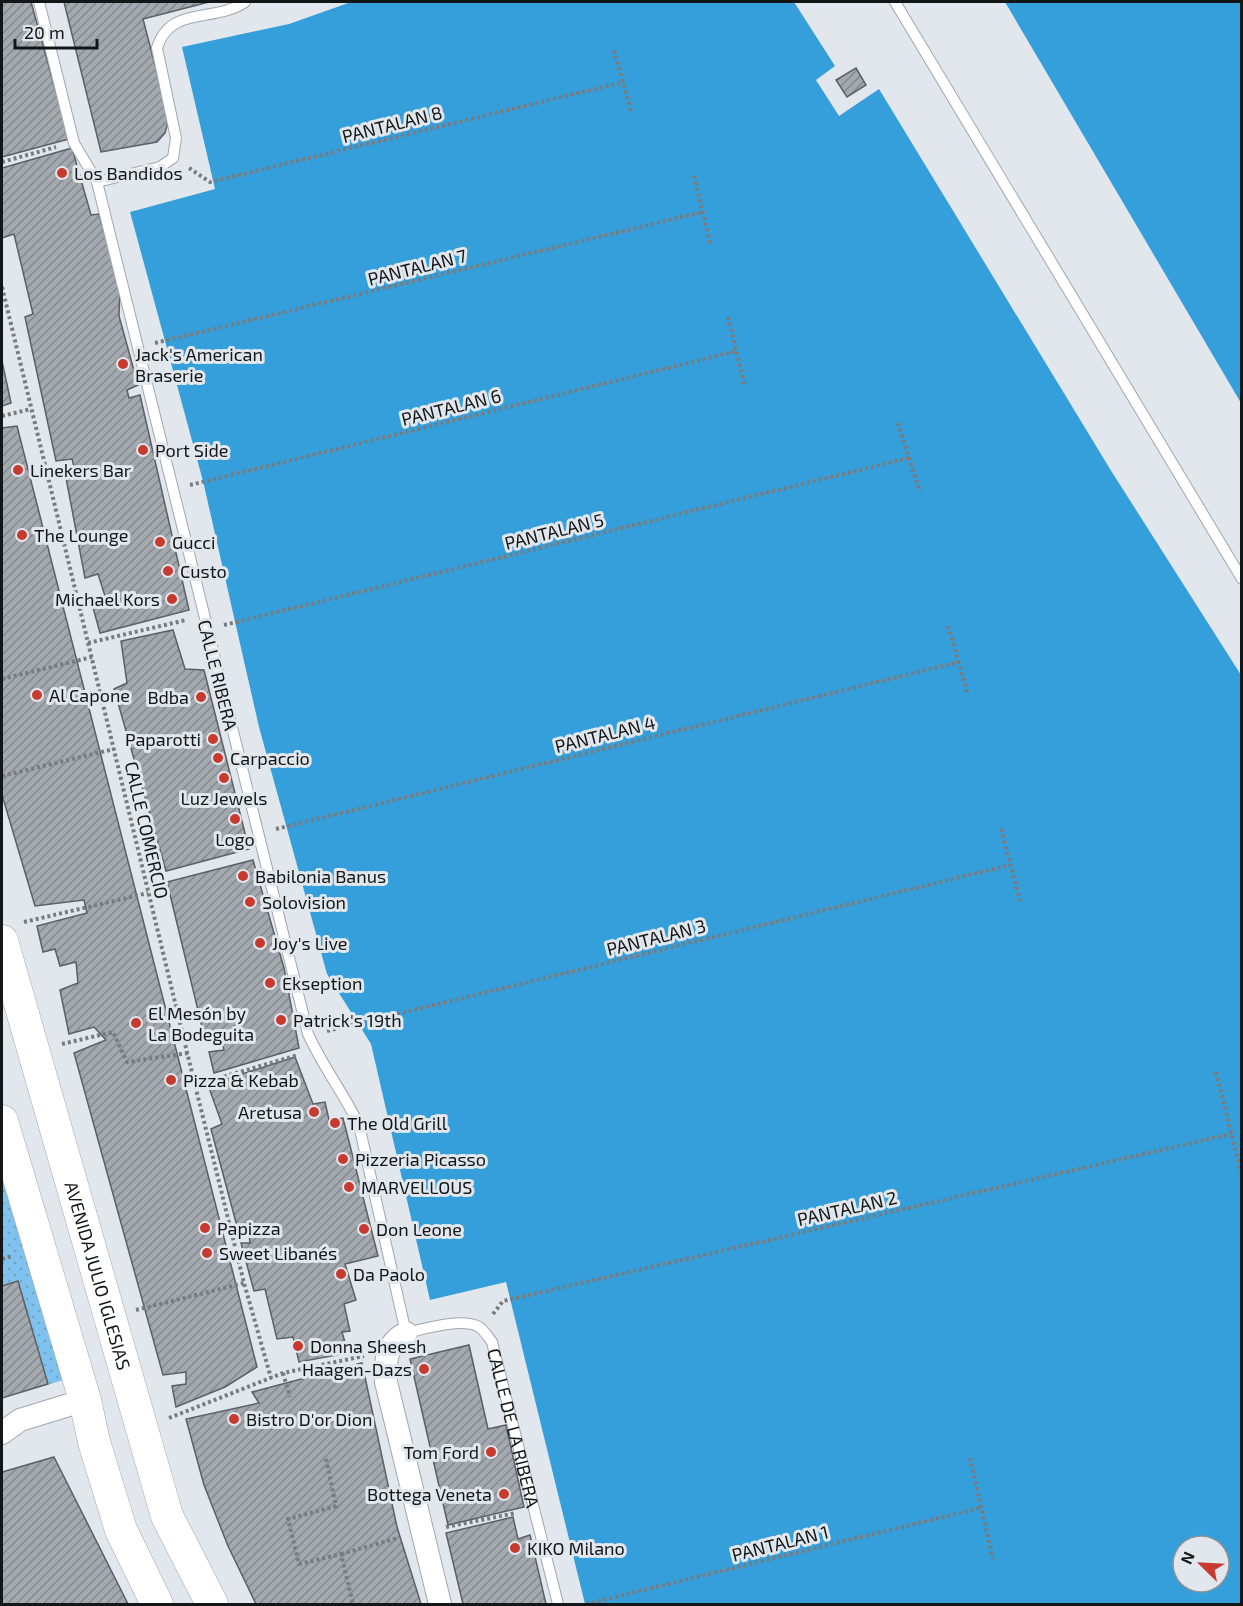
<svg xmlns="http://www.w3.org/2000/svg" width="1243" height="1606" font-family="'Exo 2',sans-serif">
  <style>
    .park { fill: url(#park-dots) }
    .water { fill: #359fdb; fill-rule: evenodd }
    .building { fill: url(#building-hatch); stroke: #5b6064; stroke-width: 1.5 }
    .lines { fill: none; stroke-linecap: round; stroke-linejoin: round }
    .lane-casing { stroke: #a1a7ab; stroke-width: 12 }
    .street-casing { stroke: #a1a7ab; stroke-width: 24 }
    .secondary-casing { stroke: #a1a7ab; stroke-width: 33 }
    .path { stroke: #787c7f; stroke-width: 4; stroke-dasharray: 3 3; stroke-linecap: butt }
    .lane { stroke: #fff; stroke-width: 10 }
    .street { stroke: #fff; stroke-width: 22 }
    .secondary { stroke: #fff; stroke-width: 32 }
    .poi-dot { fill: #c73a2f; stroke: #e1e7ec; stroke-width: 2 }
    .labels { text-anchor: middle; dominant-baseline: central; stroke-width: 6; stroke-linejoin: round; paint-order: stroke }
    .street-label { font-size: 18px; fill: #131617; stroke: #e1e7ec }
    .poi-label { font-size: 18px; fill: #131617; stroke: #e1e7ec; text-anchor: start }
  </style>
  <defs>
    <pattern id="park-dots" width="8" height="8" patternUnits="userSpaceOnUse" patternTransform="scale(1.5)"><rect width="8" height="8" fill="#80c2ee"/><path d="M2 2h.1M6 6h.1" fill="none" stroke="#6ea6cb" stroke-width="1.8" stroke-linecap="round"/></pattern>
    <pattern id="building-hatch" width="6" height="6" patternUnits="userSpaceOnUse" patternTransform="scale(1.5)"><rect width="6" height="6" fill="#a3a9ae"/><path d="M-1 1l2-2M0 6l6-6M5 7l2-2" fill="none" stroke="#84898d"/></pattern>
  </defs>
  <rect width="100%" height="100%" fill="#e1e7ec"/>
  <polygon class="park" points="2,1159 67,1379 2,1398"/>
  <g class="water">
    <path d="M351 2H794L835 66 816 80 839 116 879 89 1110 469 1241 675V1604H585L506 1282 430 1300 371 1044 327 974 259 727 203 481 130 212 215 189 182 47 289 24ZM1183 1546H1219V1582H1183Z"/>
    <polygon points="1005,2 1241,2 1241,403"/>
  </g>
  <g class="building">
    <polygon points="2,2 31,2 69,139 2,157"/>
    <polygon points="64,2 209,2 143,19 169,119 165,133 157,142 101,152"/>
    <polygon points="856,68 866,85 847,97 836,80"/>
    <polygon points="72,148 91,215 99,214 120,288 119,316 138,385 127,390 129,398 140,395 189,610 100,633 91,600 105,596 98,574 85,578 66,478 76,475 72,459 56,461 25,317 33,314 14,234 2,238 2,168"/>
    <polygon points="2,361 11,403 2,406"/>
    <polygon points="17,426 257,1367 225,1387 176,1407 172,1386 186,1384 186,1372 163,1375 74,1053 106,1040 94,1027 69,1034 60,990 78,983 76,962 60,966 55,949 43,952 37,926 87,913 84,900 35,906 2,795 2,428"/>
    <polygon points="173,630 185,669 204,670 249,849 166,871 114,689 127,683 121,641"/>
    <polygon points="253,860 284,968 299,1048 214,1073 209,1052 224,1050 219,1030 203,1031 167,882"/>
    <polygon points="295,1057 313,1104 325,1102 329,1120 343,1118 378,1256 345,1264 356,1300 344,1304 350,1331 342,1332 348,1353 299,1362 293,1337 277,1339 265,1289 254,1291 241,1243 250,1243 248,1224 238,1230 211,1129 222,1124 208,1085"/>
    <polygon points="18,1281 48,1384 2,1398 2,1286"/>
    <polygon points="469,1345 488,1429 506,1425 524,1507 448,1525 410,1359"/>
    <polygon points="362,1363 397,1527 421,1604 256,1604 228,1546 204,1485 186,1419 259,1403 252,1392"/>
    <polygon points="54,1457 128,1604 2,1604 2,1472"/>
    <polygon points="513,1517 518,1539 530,1535 546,1604 463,1604 446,1533"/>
  </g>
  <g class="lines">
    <g class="lane-casing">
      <g id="lane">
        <path id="s1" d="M39 2 74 143 97 182 308 1034C323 1067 344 1094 359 1125L406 1333C424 1329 463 1317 479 1327 484 1330 488 1337 492 1342L558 1604"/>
        <polyline points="895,2 1242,579"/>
        <path d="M97 182 160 167 173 158 176 138 157 48C170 5 215 23 245 2"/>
      </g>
    </g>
    <g class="street-casing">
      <g id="street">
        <path d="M406 1333C386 1343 385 1361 386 1382L440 1604"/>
        <polyline points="2,1433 20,1420 85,1400"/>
      </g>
    </g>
    <g class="secondary-casing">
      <g id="secondary">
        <path id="s2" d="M2 941 167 1516 212 1604"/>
        <polyline points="2,1121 85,1400 94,1442 121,1530 157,1604"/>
      </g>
    </g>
    <g class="path">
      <polyline points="614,50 631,111"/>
      <polyline points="2,162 56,147"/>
      <polyline points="189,168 210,182 624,82"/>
      <polyline points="694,176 711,246"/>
      <polyline points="2,287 195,1085 244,1283 271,1378"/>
      <polyline points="728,317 745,387"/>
      <polyline points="155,343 703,212"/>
      <polyline points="2,416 31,409"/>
      <polyline points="898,423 920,492"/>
      <polyline points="190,485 737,351"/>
      <polyline points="224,625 909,458"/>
      <polyline points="948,626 968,695"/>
      <polyline points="88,643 186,620"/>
      <polyline points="2,679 92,657"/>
      <polyline points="2,776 114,749"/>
      <polyline points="276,829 959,662"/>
      <polyline points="1001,829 1020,901"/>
      <polyline points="24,922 148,893"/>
      <polyline points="327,1031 1010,865"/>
      <polyline points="62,1044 113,1032 127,1062 188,1053"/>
      <polyline points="1216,1072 1242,1176"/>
      <polyline points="195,1085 298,1055"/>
      <polyline points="2,1259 12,1256"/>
      <polyline points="136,1310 244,1283"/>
      <polyline points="493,1314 503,1301 1231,1134"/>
      <polyline points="283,1373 290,1397"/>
      <polyline points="169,1418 283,1373 364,1356"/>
      <polyline points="970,1458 993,1559"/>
      <polyline points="326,1459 336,1506 288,1519 299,1564 341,1554 353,1604"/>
      <polyline points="446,1527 516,1513"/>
      <polyline points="341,1554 398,1538"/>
      <polyline points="586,1604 980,1508"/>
    </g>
    <use href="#lane" class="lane"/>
    <use href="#street" class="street"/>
    <use href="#secondary" class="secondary"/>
  </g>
  <g class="poi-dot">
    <circle cx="62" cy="173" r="6"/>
    <circle cx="123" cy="364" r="6"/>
    <circle cx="143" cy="450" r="6"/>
    <circle cx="18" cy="470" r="6"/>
    <circle cx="22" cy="535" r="6"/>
    <circle cx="160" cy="542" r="6"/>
    <circle cx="168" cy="571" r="6"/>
    <circle cx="172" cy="599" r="6"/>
    <circle cx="37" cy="695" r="6"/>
    <circle cx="201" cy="697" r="6"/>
    <circle cx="213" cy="739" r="6"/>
    <circle cx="218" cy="758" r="6"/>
    <circle cx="224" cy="778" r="6"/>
    <circle cx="235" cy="819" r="6"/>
    <circle cx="243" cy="876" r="6"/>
    <circle cx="250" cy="902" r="6"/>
    <circle cx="260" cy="943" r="6"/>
    <circle cx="270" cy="983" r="6"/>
    <circle cx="281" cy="1020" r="6"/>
    <circle cx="136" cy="1023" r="6"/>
    <circle cx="171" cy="1080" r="6"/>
    <circle cx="314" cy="1112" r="6"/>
    <circle cx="335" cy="1123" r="6"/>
    <circle cx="343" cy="1159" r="6"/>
    <circle cx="349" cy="1187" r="6"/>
    <circle cx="205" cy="1228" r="6"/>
    <circle cx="364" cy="1229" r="6"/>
    <circle cx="207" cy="1253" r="6"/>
    <circle cx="341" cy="1274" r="6"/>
    <circle cx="298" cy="1346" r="6"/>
    <circle cx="424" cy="1369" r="6"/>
    <circle cx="234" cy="1419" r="6"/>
    <circle cx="491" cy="1452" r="6"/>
    <circle cx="504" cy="1494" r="6"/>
    <circle cx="515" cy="1548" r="6"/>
  </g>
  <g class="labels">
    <g class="street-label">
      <text transform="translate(392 124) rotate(-14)">PANTALAN 8</text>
      <text transform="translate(417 267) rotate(-14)">PANTALAN 7</text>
      <text transform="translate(451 407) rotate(-14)">PANTALAN 6</text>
      <text transform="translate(554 531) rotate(-14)">PANTALAN 5</text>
      <text transform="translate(218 675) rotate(76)">CALLE RIBERA</text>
      <text transform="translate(605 734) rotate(-14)">PANTALAN 4</text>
      <text transform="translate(147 830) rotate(77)">CALLE COMERCIO</text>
      <text transform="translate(656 937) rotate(-14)">PANTALAN 3</text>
      <text transform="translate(847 1208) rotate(-13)">PANTALAN 2</text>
      <text stroke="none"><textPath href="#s2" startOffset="348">AVENIDA JULIO IGLESIAS</textPath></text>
      <text stroke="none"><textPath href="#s1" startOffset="1569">CALLE DE LA RIBERA</textPath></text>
      <text transform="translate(780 1543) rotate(-14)">PANTALAN 1</text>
    </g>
    <g class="poi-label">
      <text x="74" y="173">Los Bandidos</text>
      <text x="135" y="354">Jack's American<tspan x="135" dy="21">Braserie</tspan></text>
      <text x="155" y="450">Port Side</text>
      <text x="30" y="470">Linekers Bar</text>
      <text x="34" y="535">The Lounge</text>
      <text x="172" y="542">Gucci</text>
      <text x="180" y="571">Custo</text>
      <text x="160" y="599" text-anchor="end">Michael Kors</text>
      <text x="49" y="695">Al Capone</text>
      <text x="189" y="697" text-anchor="end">Bdba</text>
      <text x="201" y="739" text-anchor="end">Paparotti</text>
      <text x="230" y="758">Carpaccio</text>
      <text x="224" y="798" text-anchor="middle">Luz Jewels</text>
      <text x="235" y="839" text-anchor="middle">Logo</text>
      <text x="255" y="876">Babilonia Banus</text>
      <text x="262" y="902">Solovision</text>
      <text x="272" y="943">Joy's Live</text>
      <text x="282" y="983">Ekseption</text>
      <text x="148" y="1013">El Mesón by<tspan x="148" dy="21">La Bodeguita</tspan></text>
      <text x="293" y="1020">Patrick's 19th</text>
      <text x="183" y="1080">Pizza &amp; Kebab</text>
      <text x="302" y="1112" text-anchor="end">Aretusa</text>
      <text x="347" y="1123">The Old Grill</text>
      <text x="355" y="1159">Pizzeria Picasso</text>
      <text x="361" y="1187">MARVELLOUS</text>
      <text x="217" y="1228">Papizza</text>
      <text x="376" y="1229">Don Leone</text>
      <text x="219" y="1253">Sweet Libanés</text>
      <text x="353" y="1274">Da Paolo</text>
      <text x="310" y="1346">Donna Sheesh</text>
      <text x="412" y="1369" text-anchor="end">Haagen-Dazs</text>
      <text x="246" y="1419">Bistro D'or Dion</text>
      <text x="479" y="1452" text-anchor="end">Tom Ford</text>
      <text x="492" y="1494" text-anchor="end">Bottega Veneta</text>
      <text x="527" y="1548">KIKO Milano</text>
    </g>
  </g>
  <rect width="1243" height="1606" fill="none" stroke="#131617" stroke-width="6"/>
  <g transform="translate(1201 1564) rotate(294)"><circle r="28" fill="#e1e7ec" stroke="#8f9397" stroke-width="1.5"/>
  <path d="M0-4.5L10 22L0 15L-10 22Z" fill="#c73a2f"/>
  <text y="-9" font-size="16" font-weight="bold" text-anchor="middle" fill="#131617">N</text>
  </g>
  <path d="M15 39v9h82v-9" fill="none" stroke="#131617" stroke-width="3"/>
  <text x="24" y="39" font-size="18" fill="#131617" stroke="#e1e7ec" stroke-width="4.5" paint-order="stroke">20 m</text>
</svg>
